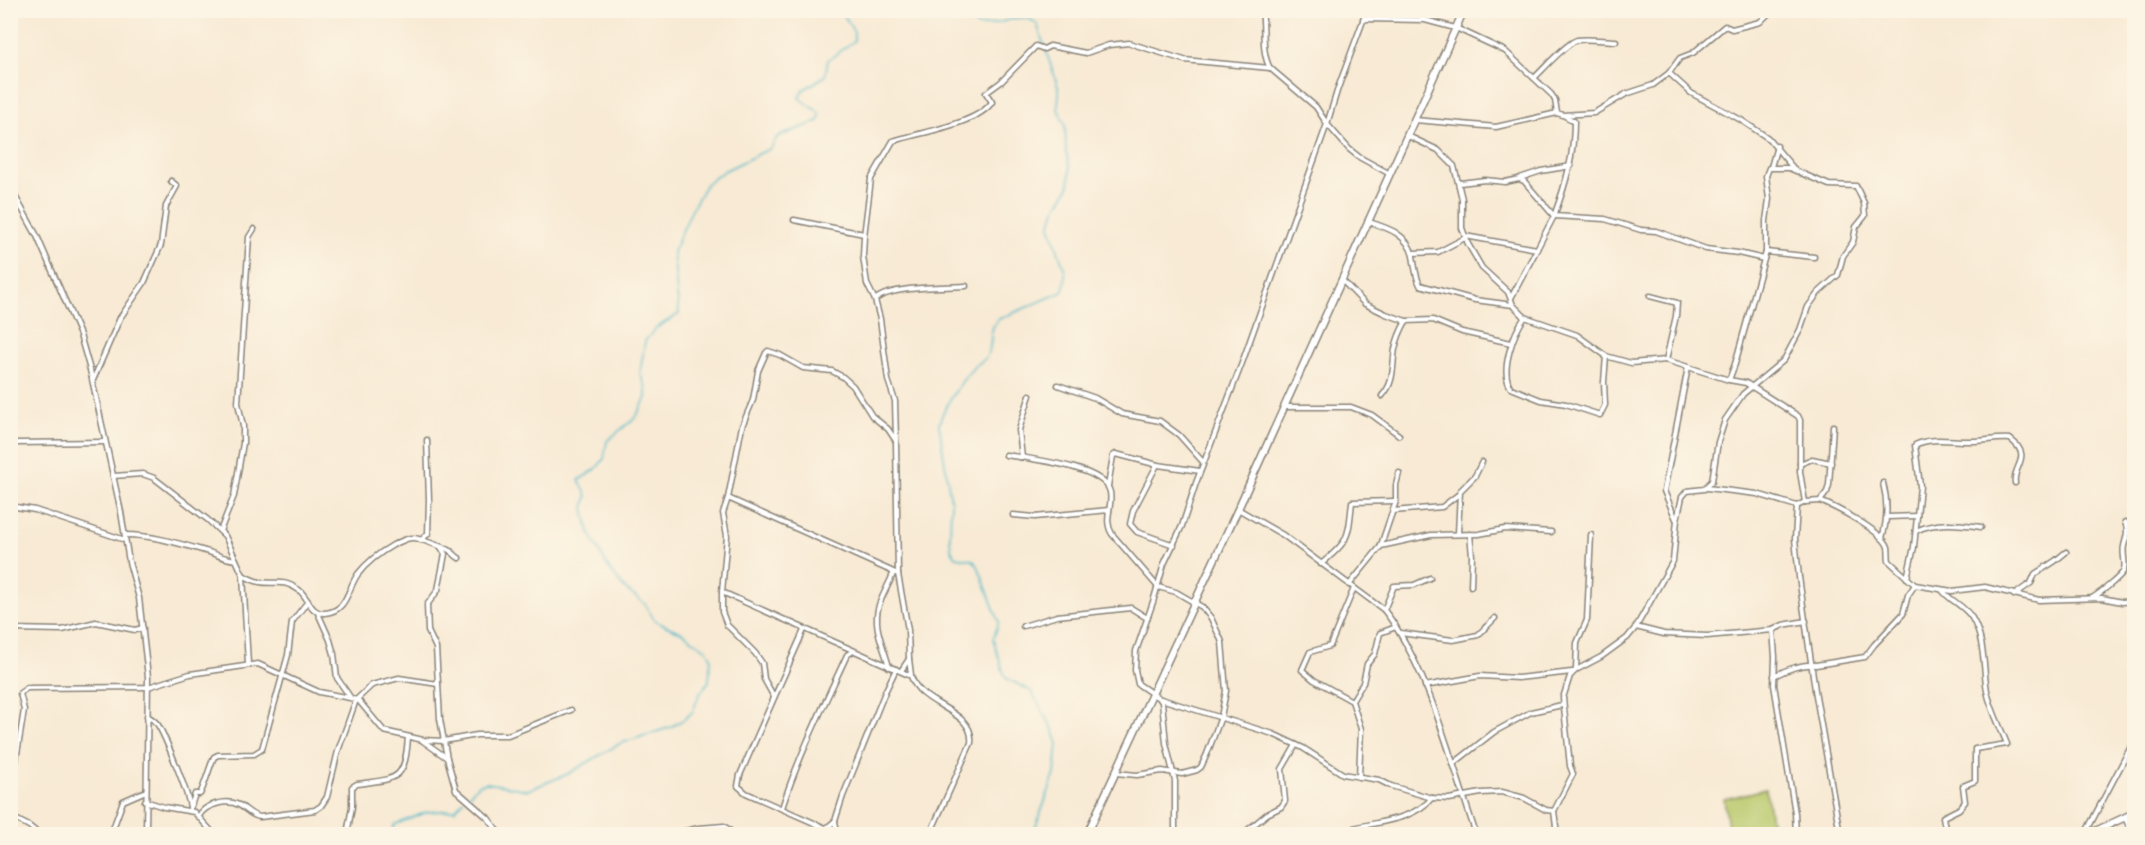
<svg xmlns="http://www.w3.org/2000/svg" width="2145" height="845" font-family="Sriracha,sans-serif">
  <style>
    .green { fill: #b9c96c; stroke: #6a7244; stroke-width: 1.5 }
    .lines { fill: none; stroke-linecap: round; stroke-linejoin: round }
    .stream { stroke: #4cb7c9; stroke-width: 1.5 }
    .street-casing { stroke: #8a8378; stroke-width: 7 }
    .secondary-casing { stroke: #8a8378; stroke-width: 9 }
    .street { stroke: #fff; stroke-width: 4 }
    .secondary { stroke: #fff; stroke-width: 6 }
  </style>
  <rect width="100%" height="100%" fill="#fcf5e5"/>
  <filter id="ink" filterUnits="userSpaceOnUse"><feTurbulence type="fractalNoise" baseFrequency=".0167" numOctaves="2"/><feDisplacementMap in="SourceGraphic" scale="12" xChannelSelector="R" yChannelSelector="G"/><feConvolveMatrix kernelMatrix="1 2 1 2 8 2 1 2 1" color-interpolation-filters="sRGB"/></filter>
  <filter id="wash" filterUnits="userSpaceOnUse"><feTurbulence type="fractalNoise" baseFrequency=".008" numOctaves="4" result="noise"/><feDisplacementMap in="SourceGraphic" scale="24" xChannelSelector="R" yChannelSelector="G"/><feGaussianBlur stdDeviation="1.35" result="paint"/><feColorMatrix in="noise" values="0 0 0 0 0 0 0 0 0 0 0 0 0 0 0 0 0 1.4 0 .05"/><feComposite in="paint" operator="in"/></filter>
  <g filter="url(#wash)">
    <rect width="100%" height="100%" fill="#f8ead4"/>
    <polygon class="green" points="1766,789 1773,834 1729,834 1724,799"/>
    <g class="lines">
      <g class="stream">
        <path d="M961 10C976 48 1015 3 1037 24L1059 90 1058 109 1065 125 1066 152 1070 168 1069 187 1055 210 1050 226 1065 271V282L1062 292 997 320C987 334 994 343 987 356 984 362 977 363 973 368 962 380 941 411 939 425L951 502 950 539 951 549 956 557 973 560 978 566 999 622 993 639 1003 671 1006 678 1031 691 1053 729 1058 744 1055 774 1033 834"/>
        <polyline points="467,797 478,785 487,783 528,790 568,774 619,744 671,727 686,718 693,711 699,695 709,681 711,657 707,650 683,633 659,623 653,618 645,604 625,589 609,569 589,532 584,508 587,496 579,480 595,470 604,459 607,441 636,417 646,398 646,388 640,373 645,341 656,328 679,314 673,252 693,207 706,184 724,171 771,148 777,137 819,121 820,113 799,98 803,90 825,76 828,60 854,41 854,32 841,10"/>
        <polyline points="393,834 394,825 427,812 455,810 464,800"/>
      </g>
    </g>
  </g>
  <g filter="url(#ink)">
    <g class="lines">
      <g class="street-casing">
        <g id="street">
          <path d="M1262 10C1265 29 1261 53 1270 68"/>
          <polyline points="1363,19 1425,20 1455,28"/>
          <polyline points="1456,28 1505,51 1551,94 1555,100 1557,113"/>
          <polyline points="1669,73 1691,93 1741,120 1768,138 1794,169"/>
          <path d="M1534 78C1544 69 1565 44 1577 40 1586 38 1606 41 1616 41"/>
          <polyline points="1415,120 1496,127 1557,113 1563,115"/>
          <polyline points="1327,124 1338,88 1367,10"/>
          <polyline points="1408,136 1438,150 1454,166 1462,199 1462,228 1468,244 1482,268 1508,292 1513,305 1525,317"/>
          <polyline points="1771,167 1777,146"/>
          <polyline points="1520,178 1541,171 1571,166"/>
          <polyline points="1460,183 1485,180 1505,182 1519,179 1524,181 1554,216 1537,249"/>
          <polyline points="10,187 37,236 80,335 90,370 121,512 129,562 139,598 148,677 146,834"/>
          <polyline points="794,220 864,234"/>
          <path d="M1369 222C1388 228 1408 234 1413 256 1415 266 1415 275 1420 285L1475 300 1513 305"/>
          <polyline points="1465,236 1537,249 1511,298"/>
          <polyline points="1413,253 1438,252 1465,238"/>
          <path d="M1764 259 1738 253 1706 249 1656 231 1641 230 1605 219 1554 216C1566 184 1574 156 1574 121L1563 115 1594 113 1626 94 1653 85 1669 73 1680 58 1693 53 1725 26 1732 29 1760 22 1772 10"/>
          <polyline points="1342,280 1365,304 1386,314 1406,321 1433,320 1462,332 1511,343"/>
          <polyline points="1650,296 1677,303 1676,316 1666,360"/>
          <path d="M875 300C889 286 945 287 966 286"/>
          <path d="M1606 356 1604 382 1605 405 1600 415 1566 404 1541 400 1511 388C1499 371 1514 332 1525 317L1577 335 1606 356 1631 363 1666 360 1729 380 1746 383 1798 416 1800 420V472L1805 502"/>
          <polyline points="93,380 120,318 144,283 161,245 166,206 177,186 171,181"/>
          <polyline points="1729,380 1735,364 1766,252 1814,257"/>
          <polyline points="1058,385 1095,398 1122,414 1160,421 1179,435 1203,462"/>
          <path d="M1382 396C1395 382 1392 367 1395 349 1397 339 1401 330 1406 321"/>
          <polyline points="1285,407 1351,407 1372,415 1399,435"/>
          <polyline points="1833,426 1829,485 1827,492 1820,501 1805,502 1797,506 1795,539 1799,577 1815,690 1840,834"/>
          <path d="M896 441 895 401 888 380 880 319 875 300 867 284 863 256 864 236 871 179 893 141C918 133 978 124 992 102L986 93 1001 82 1036 46 1044 49 1050 46 1086 53 1109 45 1129 43 1184 60 1270 68 1316 107 1327 124"/>
          <polyline points="16,443 105,442"/>
          <path d="M1006 455C1029 459 1104 466 1110 492 1113 507 1103 519 1112 534L1158 587 1176 592 1202 607 1211 618 1222 642 1226 691 1221 717 1207 754 1201 767 1197 770 1182 774 1162 771 1137 775 1116 773"/>
          <polyline points="1022,458 1019,430 1030,395"/>
          <polyline points="1800,464 1812,459 1831,463"/>
          <polyline points="1157,465 1133,511 1130,524 1137,532 1174,545"/>
          <polyline points="113,476 143,474 154,478 208,520 225,536 243,575 248,664"/>
          <polyline points="1108,486 1113,456 1116,454 1158,465 1200,471"/>
          <polyline points="1707,488 1757,494 1797,506"/>
          <polyline points="728,498 742,426 753,400 758,371 766,353 768,351 780,355 803,368 832,371 843,377 853,386 872,416 888,429 896,441 898,574"/>
          <path d="M1820 501C1835 507 1883 531 1888 547 1889 551 1888 557 1889 561L1915 585 1952 591 1985 587 2039 600 2102 598 2122 602 2134 601"/>
          <polyline points="10,506 35,510 125,540"/>
          <path d="M1238 509 1283 535 1384 610C1429 668 1452 765 1476 834"/>
          <polyline points="1393,511 1442,507 1459,494"/>
          <polyline points="1013,515 1035,517 1109,510"/>
          <polyline points="1888,517 1917,516"/>
          <polyline points="1676,519 1664,491 1688,367"/>
          <polyline points="2126,523 2134,529"/>
          <polyline points="220,531 234,496 243,443 243,426 238,403 249,237 254,229"/>
          <path d="M1916 531C1935 521 1960 524 1981 527"/>
          <polyline points="1458,534 1460,491 1475,476 1482,462"/>
          <polyline points="1470,534 1472,556 1471,586"/>
          <path d="M125 535C153 535 181 544 209 552 219 556 226 559 236 560"/>
          <path d="M1882 538C1888 519 1888 502 1883 483"/>
          <polyline points="421,540 428,534 429,500 427,440"/>
          <polyline points="1381,545 1396,501 1396,485 1399,473"/>
          <polyline points="441,547 445,554 438,590 427,605 428,631 436,648 440,719 447,758"/>
          <path d="M1321 564C1350 540 1348 538 1352 502L1396 501"/>
          <path d="M243 575C248 578 254 581 260 582 276 585 281 578 299 590 309 598 310 614 325 613 348 611 347 589 358 574 368 561 379 553 393 545 400 542 407 537 414 538 417 538 446 548 449 550 453 552 455 556 459 558"/>
          <path d="M1907 578 1914 547 1920 486 1915 445C1932 436 1954 442 1972 441 1985 441 1996 438 2010 439 2034 457 2012 466 2015 483"/>
          <polyline points="1349,585 1381,546 1431,535 1479,534 1505,529 1551,532"/>
          <path d="M1942 590C1950 601 1965 606 1972 618 1985 640 1983 667 1987 691 1991 710 2000 726 2007 744L1975 749V781L1963 786 1965 802 1959 809 1943 817 1946 834"/>
          <polyline points="722,592 722,612 727,625 755,653 762,663 764,679 774,697"/>
          <polyline points="2014,595 2031,583 2035,574 2055,561 2066,552"/>
          <path d="M2092 598C2099 594 2121 577 2124 570 2126 562 2122 553 2124 546 2126 537 2129 532 2125 522"/>
          <polyline points="1384,610 1394,586 1414,585 1430,578"/>
          <polyline points="318,613 330,640 334,654 337,678 350,697"/>
          <polyline points="1023,626 1057,616 1131,608 1147,618"/>
          <polyline points="1636,627 1664,634 1707,636 1773,630 1783,625 1806,621"/>
          <polyline points="10,629 62,630 96,622 135,630 143,628"/>
          <polyline points="804,630 740,775 738,786 746,793 839,834"/>
          <polyline points="1773,630 1775,657 1774,685 1795,813 1796,834"/>
          <polyline points="1400,633 1453,640 1478,635 1495,618"/>
          <polyline points="909,659 911,675"/>
          <path d="M889 667C884 646 872 627 879 605 883 594 889 584 893 574"/>
          <polyline points="1576,670 1601,657 1627,638 1636,627 1673,561 1677,520 1682,497 1687,491 1704,489 1712,481 1718,442 1725,420 1743,394 1784,360 1800,330 1808,307 1818,293 1838,275 1843,256 1853,242 1856,227 1865,216 1864,203 1856,186 1829,185 1789,168 1769,168 1766,176 1769,199 1766,221 1766,252"/>
          <path d="M901 671 909 659 908 630 898 574 728 498 723 513 727 536 722 592 911 676C920 707 975 709 971 743L930 834"/>
          <path d="M1774 676C1785 670 1803 663 1816 665L1865 657 1874 645 1903 614 1908 595 1915 585"/>
          <polyline points="1425,686 1480,676 1518,678 1572,672"/>
          <polyline points="1161,699 1273,734 1303,748 1343,774 1379,780 1391,786 1432,798 1449,799 1481,793 1502,792 1524,798 1546,810 1554,811"/>
          <polyline points="1352,701 1314,680 1302,670 1310,652 1330,646 1354,588"/>
          <path d="M147 716C151 718 155 721 158 725 165 736 191 799 190 810"/>
          <polyline points="423,741 447,758 456,790 488,818 500,834"/>
          <polyline points="1453,764 1494,732 1531,712 1562,705"/>
          <polyline points="1359,777 1361,729 1352,701 1363,683 1367,664 1375,654 1380,633 1396,627"/>
          <polyline points="10,798 24,710 20,693 27,688 148,687 190,674 258,664 319,692 350,698 359,701 384,731 423,740 444,741 477,735 508,735 571,710"/>
          <polyline points="145,801 164,807 194,812 214,834"/>
          <path d="M191 806 195 794H200C205 785 209 768 214 757L218 755 254 754 262 749 288 655 292 622 308 601"/>
          <path d="M782 808C799 755 824 705 847 655L853 651"/>
          <polyline points="10,816 29,826 39,834"/>
          <path d="M199 816C205 804 227 799 239 805 247 809 251 816 260 817L315 810 321 806 327 797 338 751 356 700 372 685 399 678 438 684"/>
          <polyline points="2125,818 2133,834"/>
          <polyline points="837,833 835,821 843,796 885,692 896,669"/>
          <polyline points="111,834 123,801 146,791"/>
          <path d="M347 834 352 807V787L357 784C397 778 405 782 408 737"/>
          <polyline points="672,834 699,828 724,826 734,834"/>
          <polyline points="819,834 835,821"/>
          <polyline points="1175,834 1175,781 1166,743 1162,702 1160,699 1138,684 1135,670 1136,651 1153,602 1164,564 1182,526 1196,483 1242,363 1327,124 1349,149 1359,157 1390,174"/>
          <polyline points="1243,834 1267,814 1281,807 1285,801 1282,769 1296,745"/>
          <polyline points="1341,834 1352,831"/>
          <path d="M1355 834 1352 831 1354 828C1381 821 1413 820 1432 798"/>
          <polyline points="1557,834 1554,811 1573,774 1570,766 1563,698 1570,676 1576,670 1577,643 1587,620 1591,535"/>
          <polyline points="2085,834 2134,741"/>
        </g>
      </g>
      <g class="secondary-casing">
        <g id="secondary">
          <polyline points="1087,834 1238,509 1464,10"/>
          <polyline points="2089,834 2134,813"/>
        </g>
      </g>
      <use href="#street" class="street"/>
      <use href="#secondary" class="secondary"/>
    </g>
  </g>
  <rect width="2145" height="845" fill="none" stroke="#fcf5e5" stroke-width="36"/>
</svg>
